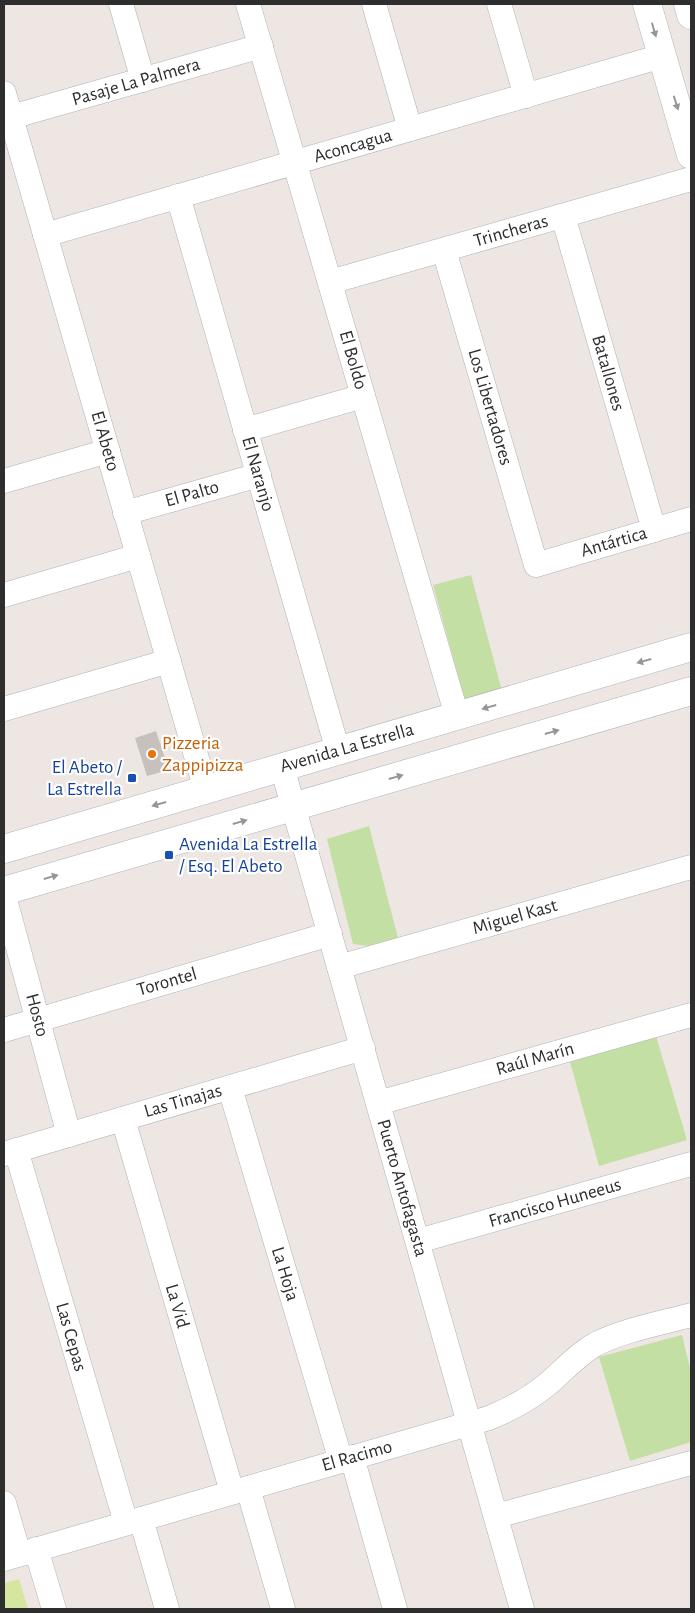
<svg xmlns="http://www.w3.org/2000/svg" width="695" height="1613" font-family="'Alegreya Sans',sans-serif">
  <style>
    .green { fill: #c4dfa3 }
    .pitch { fill: #d6e5a0 }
    .building { fill: #c7c1bd }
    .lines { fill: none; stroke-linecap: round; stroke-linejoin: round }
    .minor-casing { stroke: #aeb2b8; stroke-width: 25 }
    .tertiary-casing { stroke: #aeb2b8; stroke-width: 29 }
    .secondary-casing { stroke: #aeb2b8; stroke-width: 29 }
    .minor { stroke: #fff; stroke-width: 24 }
    .tertiary { stroke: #fff; stroke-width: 28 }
    .secondary { stroke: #fff; stroke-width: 28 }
    .oneway { fill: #969696 }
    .food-dot { fill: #e8710a; stroke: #fff; stroke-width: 2 }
    .transit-dot { fill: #1a4fb4; stroke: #fff; stroke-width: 2 }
    .labels { text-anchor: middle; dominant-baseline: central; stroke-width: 4.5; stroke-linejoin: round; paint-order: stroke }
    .street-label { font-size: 19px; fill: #2e2e2e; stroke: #fff }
    .food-label { font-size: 19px; fill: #c56008; stroke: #fff; text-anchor: start }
    .transit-label { font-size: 19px; fill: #164399; stroke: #fff; text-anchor: end }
  </style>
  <rect width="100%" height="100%" fill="#eee6e2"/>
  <g class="green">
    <polygon points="471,575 502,691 465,701 433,585"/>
    <polygon points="369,826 398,938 369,946 353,944 327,839"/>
    <polygon points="656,1036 687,1140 599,1166 570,1062"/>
    <polygon points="682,1335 691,1372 691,1442 630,1461 599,1357"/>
  </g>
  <polygon class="pitch" points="19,1579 28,1609 4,1609 4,1583"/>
  <polygon class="building" points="156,731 169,770 147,776 135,738"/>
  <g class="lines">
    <g class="minor-casing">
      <g id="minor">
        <polyline points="121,4 143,80"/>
        <polyline points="248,4 457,716"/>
        <polyline points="374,4 410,129"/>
        <polyline points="499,4 526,96"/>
        <polyline points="4,93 206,790"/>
        <polyline points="11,117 261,46"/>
        <polyline points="178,196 338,751"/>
        <polyline points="563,216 654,530"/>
        <polyline points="45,235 662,56"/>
        <polyline points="444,250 536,565 691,519"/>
        <polyline points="330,282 691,179"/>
        <polyline points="245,430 363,396"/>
        <polyline points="4,481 108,451"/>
        <polyline points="125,513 259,475"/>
        <polyline points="4,595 138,556"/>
        <polyline points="4,709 169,661"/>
        <polyline points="282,767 522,1609"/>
        <polyline points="4,896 69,1135"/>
        <polyline points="339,967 691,867"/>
        <polyline points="4,1030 330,934"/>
        <polyline points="230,1088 341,1461"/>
        <polyline points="378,1103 691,1015"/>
        <polyline points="123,1119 232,1492"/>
        <polyline points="16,1150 126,1523"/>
        <polyline points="4,1154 363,1048"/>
        <polyline points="418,1241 691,1164"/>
        <polyline points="352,1457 395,1609"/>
        <polyline points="248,1488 283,1609"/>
        <polyline points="4,1503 19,1554"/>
        <polyline points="496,1516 691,1463"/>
        <polyline points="141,1519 167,1609"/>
        <polyline points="36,1549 54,1609"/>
        <path d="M4 1559 489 1418C511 1409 531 1398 549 1383 565 1369 578 1354 596 1344 623 1330 662 1323 691 1315"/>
      </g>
    </g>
    <g class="tertiary-casing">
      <g id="tertiary">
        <polyline points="647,4 691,155"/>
        <polyline points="688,4 691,15"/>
      </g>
    </g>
    <g class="secondary-casing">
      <g id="secondary">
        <polyline points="4,849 691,647"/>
        <polyline points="4,891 691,691"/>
      </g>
    </g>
    <use href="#minor" class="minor"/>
    <use href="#tertiary" class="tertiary"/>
    <use href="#secondary" class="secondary"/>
  </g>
  <defs><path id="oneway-solid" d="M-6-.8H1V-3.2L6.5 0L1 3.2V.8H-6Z" transform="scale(1.25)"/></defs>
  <g class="oneway">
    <use href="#oneway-solid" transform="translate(654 30) rotate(74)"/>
    <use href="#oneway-solid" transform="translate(676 103) rotate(73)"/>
    <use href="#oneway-solid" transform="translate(644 661) rotate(164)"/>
    <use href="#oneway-solid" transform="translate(489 707) rotate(164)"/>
    <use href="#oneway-solid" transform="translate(552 732) rotate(-16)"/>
    <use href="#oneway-solid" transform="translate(396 777) rotate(-16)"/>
    <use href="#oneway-solid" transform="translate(159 804) rotate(164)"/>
    <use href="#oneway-solid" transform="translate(240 822) rotate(-16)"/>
    <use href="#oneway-solid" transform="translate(51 877) rotate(-16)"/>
  </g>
  <circle class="food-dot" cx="152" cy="754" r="5"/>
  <g class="transit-dot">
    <rect x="127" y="773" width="10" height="10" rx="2.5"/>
    <rect x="164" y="850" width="10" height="10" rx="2.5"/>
  </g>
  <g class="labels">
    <g class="street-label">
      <text transform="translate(136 82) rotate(-16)">Pasaje La Palmera</text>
      <text transform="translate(353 146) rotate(-16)">Aconcagua</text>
      <text transform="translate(511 231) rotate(-16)">Trincheras</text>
      <text transform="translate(353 360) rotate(74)">El Boldo</text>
      <text transform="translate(608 373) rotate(74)">Batallones</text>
      <text transform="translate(490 407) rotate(74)">Los Libertadores</text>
      <text transform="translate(105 441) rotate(74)">El Abeto</text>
      <text transform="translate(258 474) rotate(74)">El Naranjo</text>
      <text transform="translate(192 494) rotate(-16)">El Palto</text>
      <text transform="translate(614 542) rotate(-16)">Antártica</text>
      <text transform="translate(347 748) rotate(-16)">Avenida La Estrella</text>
      <text transform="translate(515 917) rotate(-16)">Miguel Kast</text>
      <text transform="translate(167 982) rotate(-16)">Torontel</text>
      <text transform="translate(37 1015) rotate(75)">Hosto</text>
      <text transform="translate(535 1059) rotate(-16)">Raúl Marín</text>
      <text transform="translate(183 1101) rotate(-16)">Las Tinajas</text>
      <text transform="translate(402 1188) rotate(74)">Puerto Antofagasta</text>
      <text transform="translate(555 1203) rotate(-16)">Francisco Huneeus</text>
      <text transform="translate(285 1274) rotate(73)">La Hoja</text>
      <text transform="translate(177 1306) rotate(74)">La Vid</text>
      <text transform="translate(71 1337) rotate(74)">Las Cepas</text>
      <text transform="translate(357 1456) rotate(-16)">El Racimo</text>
    </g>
    <g class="food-label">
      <text x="162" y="743">Pizzeria<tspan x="162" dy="22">Zappipizza</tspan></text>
    </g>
    <g class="transit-label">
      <text x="122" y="767">El Abeto /<tspan x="122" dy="22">La Estrella</tspan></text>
      <text x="179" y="844" text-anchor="start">Avenida La Estrella<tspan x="179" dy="22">/ Esq. El Abeto</tspan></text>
    </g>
  </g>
  <rect width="695" height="1613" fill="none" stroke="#2e2e2e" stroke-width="10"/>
</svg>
